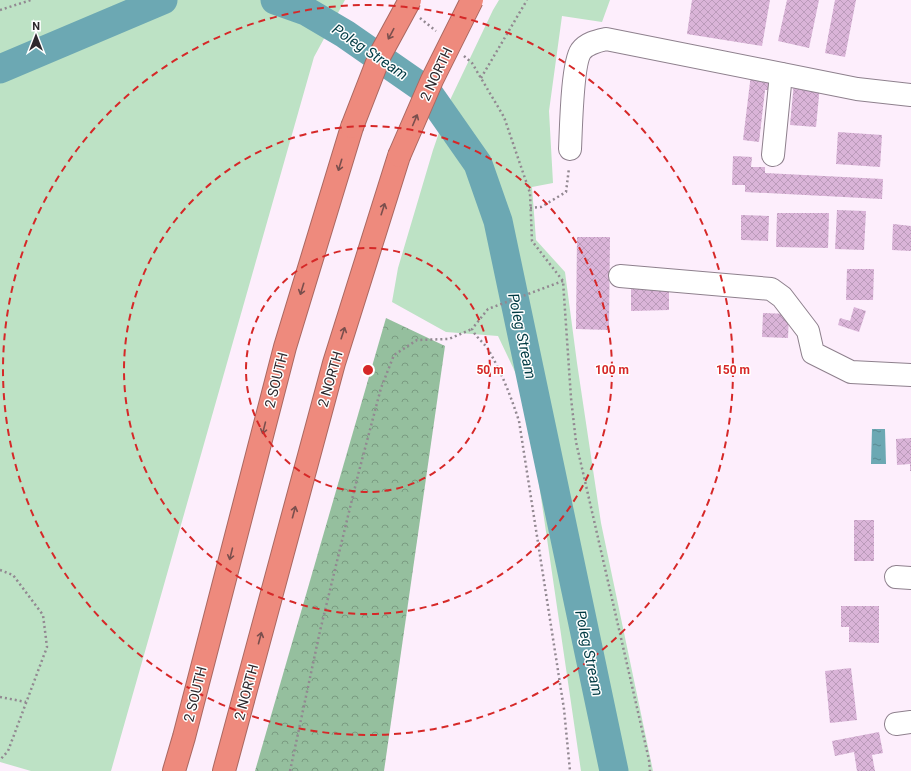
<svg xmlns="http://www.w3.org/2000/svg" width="911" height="771" font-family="Roboto,sans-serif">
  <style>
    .green { fill: #bde2c5 }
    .forest { fill: url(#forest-crowns) }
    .water { fill: url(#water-ripples) }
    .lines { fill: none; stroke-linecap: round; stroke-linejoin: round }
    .river { stroke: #6ca8b3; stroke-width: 29 }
    .building { fill: url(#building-cross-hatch) }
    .minor-casing { stroke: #8e808d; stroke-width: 24 }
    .highway-casing { stroke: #aa6861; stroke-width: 24 }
    .path { stroke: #928891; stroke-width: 2.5; stroke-dasharray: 2 3; stroke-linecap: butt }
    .minor { stroke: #fff; stroke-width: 22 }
    .highway { stroke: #ee8a7d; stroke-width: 22 }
    .highway-bridge-casing { stroke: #aa6861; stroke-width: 24; stroke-linecap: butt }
    .highway-bridge { stroke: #ee8a7d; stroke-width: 22 }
    .oneway { stroke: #7a4f4d }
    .ring { fill: none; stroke: #d62828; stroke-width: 2; stroke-dasharray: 7 5 }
    .labels { text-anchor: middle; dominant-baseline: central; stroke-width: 3; stroke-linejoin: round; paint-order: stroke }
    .street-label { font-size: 14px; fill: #2d282d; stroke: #fff }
    .water-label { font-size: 15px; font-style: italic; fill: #003a43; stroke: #fff }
    .centre { fill: #d62828; stroke: #fff; stroke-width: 2 }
    .ring-label { font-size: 12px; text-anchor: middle; font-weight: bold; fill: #d62828; stroke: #fff; stroke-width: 3; stroke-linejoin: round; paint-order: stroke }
  </style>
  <defs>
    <pattern id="forest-crowns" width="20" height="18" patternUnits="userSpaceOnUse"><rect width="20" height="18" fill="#95bf9e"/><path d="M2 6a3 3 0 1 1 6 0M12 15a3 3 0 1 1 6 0" fill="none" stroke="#7a9b81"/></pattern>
    <pattern id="water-ripples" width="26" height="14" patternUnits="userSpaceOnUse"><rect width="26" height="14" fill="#6ca8b3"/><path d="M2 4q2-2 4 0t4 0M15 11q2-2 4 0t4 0" fill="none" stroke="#598992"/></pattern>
    <pattern id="building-cross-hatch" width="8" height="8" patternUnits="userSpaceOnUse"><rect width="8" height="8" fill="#dab4d8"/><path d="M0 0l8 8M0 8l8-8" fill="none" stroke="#bb9bba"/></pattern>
  </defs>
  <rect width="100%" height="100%" fill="#fdeefc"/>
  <g class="green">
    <polygon points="0,0 345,0 314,57 111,771 31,771 0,762"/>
    <polygon points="499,0 610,0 602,22 562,16 549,111 553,183 532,187 536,240 565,272 577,363 601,523 653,771 581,771 526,395 498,336 446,332 392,302 398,268 433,150 451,98 493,10"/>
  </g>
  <polygon class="forest" points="386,318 445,346 384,771 255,771"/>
  <polygon class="water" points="872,429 885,429 886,464 871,464"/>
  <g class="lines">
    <g class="river">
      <polyline points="275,0 306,11 345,34 427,91 478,164 498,221 614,771"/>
      <polyline points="0,69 163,0"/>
    </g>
  </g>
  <g class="building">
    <polygon points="692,0 770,0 762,46 687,34"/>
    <polygon points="787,0 819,0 809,48 778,41"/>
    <polygon points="835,0 856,0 845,57 825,53"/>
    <polygon points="751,74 774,76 772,90 765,90 759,142 743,140"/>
    <polygon points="794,82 820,85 816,127 790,125"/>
    <polygon points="838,132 882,135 880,167 836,164"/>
    <polygon points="733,156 752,157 751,167 765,167 765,173 883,179 882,199 745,192 745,185 732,185"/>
    <polygon points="837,210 866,211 864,250 835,249"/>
    <polygon points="777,213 829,213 828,248 776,247"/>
    <polygon points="741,215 769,216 768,241 741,240"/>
    <polygon points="893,224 911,226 911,251 892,250"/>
    <polygon points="577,237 610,237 609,330 576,329"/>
    <polygon points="847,269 874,269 873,300 846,300"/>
    <polygon points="669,283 669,310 631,311 631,284"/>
    <polygon points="854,307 866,311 859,332 838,325 840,318 850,321"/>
    <polygon points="763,313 789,314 788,338 762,337"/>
    <polygon points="911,438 911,471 910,471 910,464 897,465 896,439"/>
    <rect x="854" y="520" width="20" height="41"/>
    <polygon points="841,606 879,606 879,643 849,642 849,627 841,627"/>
    <polygon points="851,668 857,720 830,723 825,671"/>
    <polygon points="879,732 883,753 872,755 875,771 857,771 854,752 835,756 832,741"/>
  </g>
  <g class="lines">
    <g class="minor-casing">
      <g id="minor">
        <path d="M570 149C571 130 572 64 581 51 587 43 597 41 606 39L857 89 911 95"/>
        <polyline points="773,155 781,74"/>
        <polyline points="620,276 771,289 782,297 808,331 813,353 851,372 911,375"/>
        <polyline points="896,577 911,578"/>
        <polyline points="896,724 911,722"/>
      </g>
    </g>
    <g class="highway-casing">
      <g id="highway">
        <polyline points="174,771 184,737 285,347 352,127"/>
        <polyline points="224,771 334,363 399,156"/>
      </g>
    </g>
    <g class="path">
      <polyline points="0,10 31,0"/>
      <polyline points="420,18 436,31"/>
      <polyline points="464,56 472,63 504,117 530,193 532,241 563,281 571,398 576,442 649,760 650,771"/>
      <polyline points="481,78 527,0"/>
      <polyline points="530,208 541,207 566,192 569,168"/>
      <path d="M563 281 488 309 472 329C476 338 485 343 489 351 502 373 511 397 519 421L564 709 570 771"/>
      <polyline points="0,570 13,575 43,615 47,647 8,751 0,760"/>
      <polyline points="0,697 26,702"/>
      <polyline points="290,771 320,631 358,475 381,388 394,355 417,340 449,339 472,329"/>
    </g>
    <use href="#minor" class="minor"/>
    <use href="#highway" class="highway"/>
    <g class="highway-bridge-casing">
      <g id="highway-bridge">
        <polyline points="352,127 380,55 410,0"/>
        <polyline points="399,156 432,80 472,0"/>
      </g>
    </g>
    <use href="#highway-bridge" class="highway-bridge"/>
  </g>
  <defs><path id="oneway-shaft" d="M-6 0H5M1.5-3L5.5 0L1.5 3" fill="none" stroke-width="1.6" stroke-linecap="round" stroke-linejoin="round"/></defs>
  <g class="oneway">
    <use href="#oneway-shaft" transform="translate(391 34) rotate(118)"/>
    <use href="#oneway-shaft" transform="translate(415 120) rotate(-67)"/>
    <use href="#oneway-shaft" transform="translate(340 165) rotate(107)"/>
    <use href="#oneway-shaft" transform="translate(383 209) rotate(-72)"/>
    <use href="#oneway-shaft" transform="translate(302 289) rotate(107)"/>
    <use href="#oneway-shaft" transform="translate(343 333) rotate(-72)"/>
    <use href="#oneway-shaft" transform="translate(264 428) rotate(104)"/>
    <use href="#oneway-shaft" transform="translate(294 512) rotate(-75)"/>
    <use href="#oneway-shaft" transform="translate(231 554) rotate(104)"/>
    <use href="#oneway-shaft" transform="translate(260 638) rotate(-75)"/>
  </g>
  <g class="ring">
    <circle cx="368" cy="370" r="122"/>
    <circle cx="368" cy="370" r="244"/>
    <circle cx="368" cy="370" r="365"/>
  </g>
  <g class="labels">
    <g class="street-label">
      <text transform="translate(436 74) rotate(-65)">2 NORTH</text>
      <text transform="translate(330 379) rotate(-74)">2 NORTH</text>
      <text transform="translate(276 380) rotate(-76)">2 SOUTH</text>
      <text transform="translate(246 692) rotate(-75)">2 NORTH</text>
      <text transform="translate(195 694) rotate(-76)">2 SOUTH</text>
    </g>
    <g class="water-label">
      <text transform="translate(370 52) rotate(34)">Poleg Stream</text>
      <text transform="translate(522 336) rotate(78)">Poleg Stream</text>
      <text transform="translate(589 653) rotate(78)">Poleg Stream</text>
    </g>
  </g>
  <circle cx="368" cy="370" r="6" class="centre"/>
  <g class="ring-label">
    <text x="490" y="374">50 m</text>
    <text x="612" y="374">100 m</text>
    <text x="733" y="374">150 m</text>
  </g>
  <g transform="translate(36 36)" stroke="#ffffff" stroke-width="3" paint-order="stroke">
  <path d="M0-3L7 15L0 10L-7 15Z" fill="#2d282d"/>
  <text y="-6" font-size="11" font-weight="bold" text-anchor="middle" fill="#2d282d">N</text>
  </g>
</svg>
